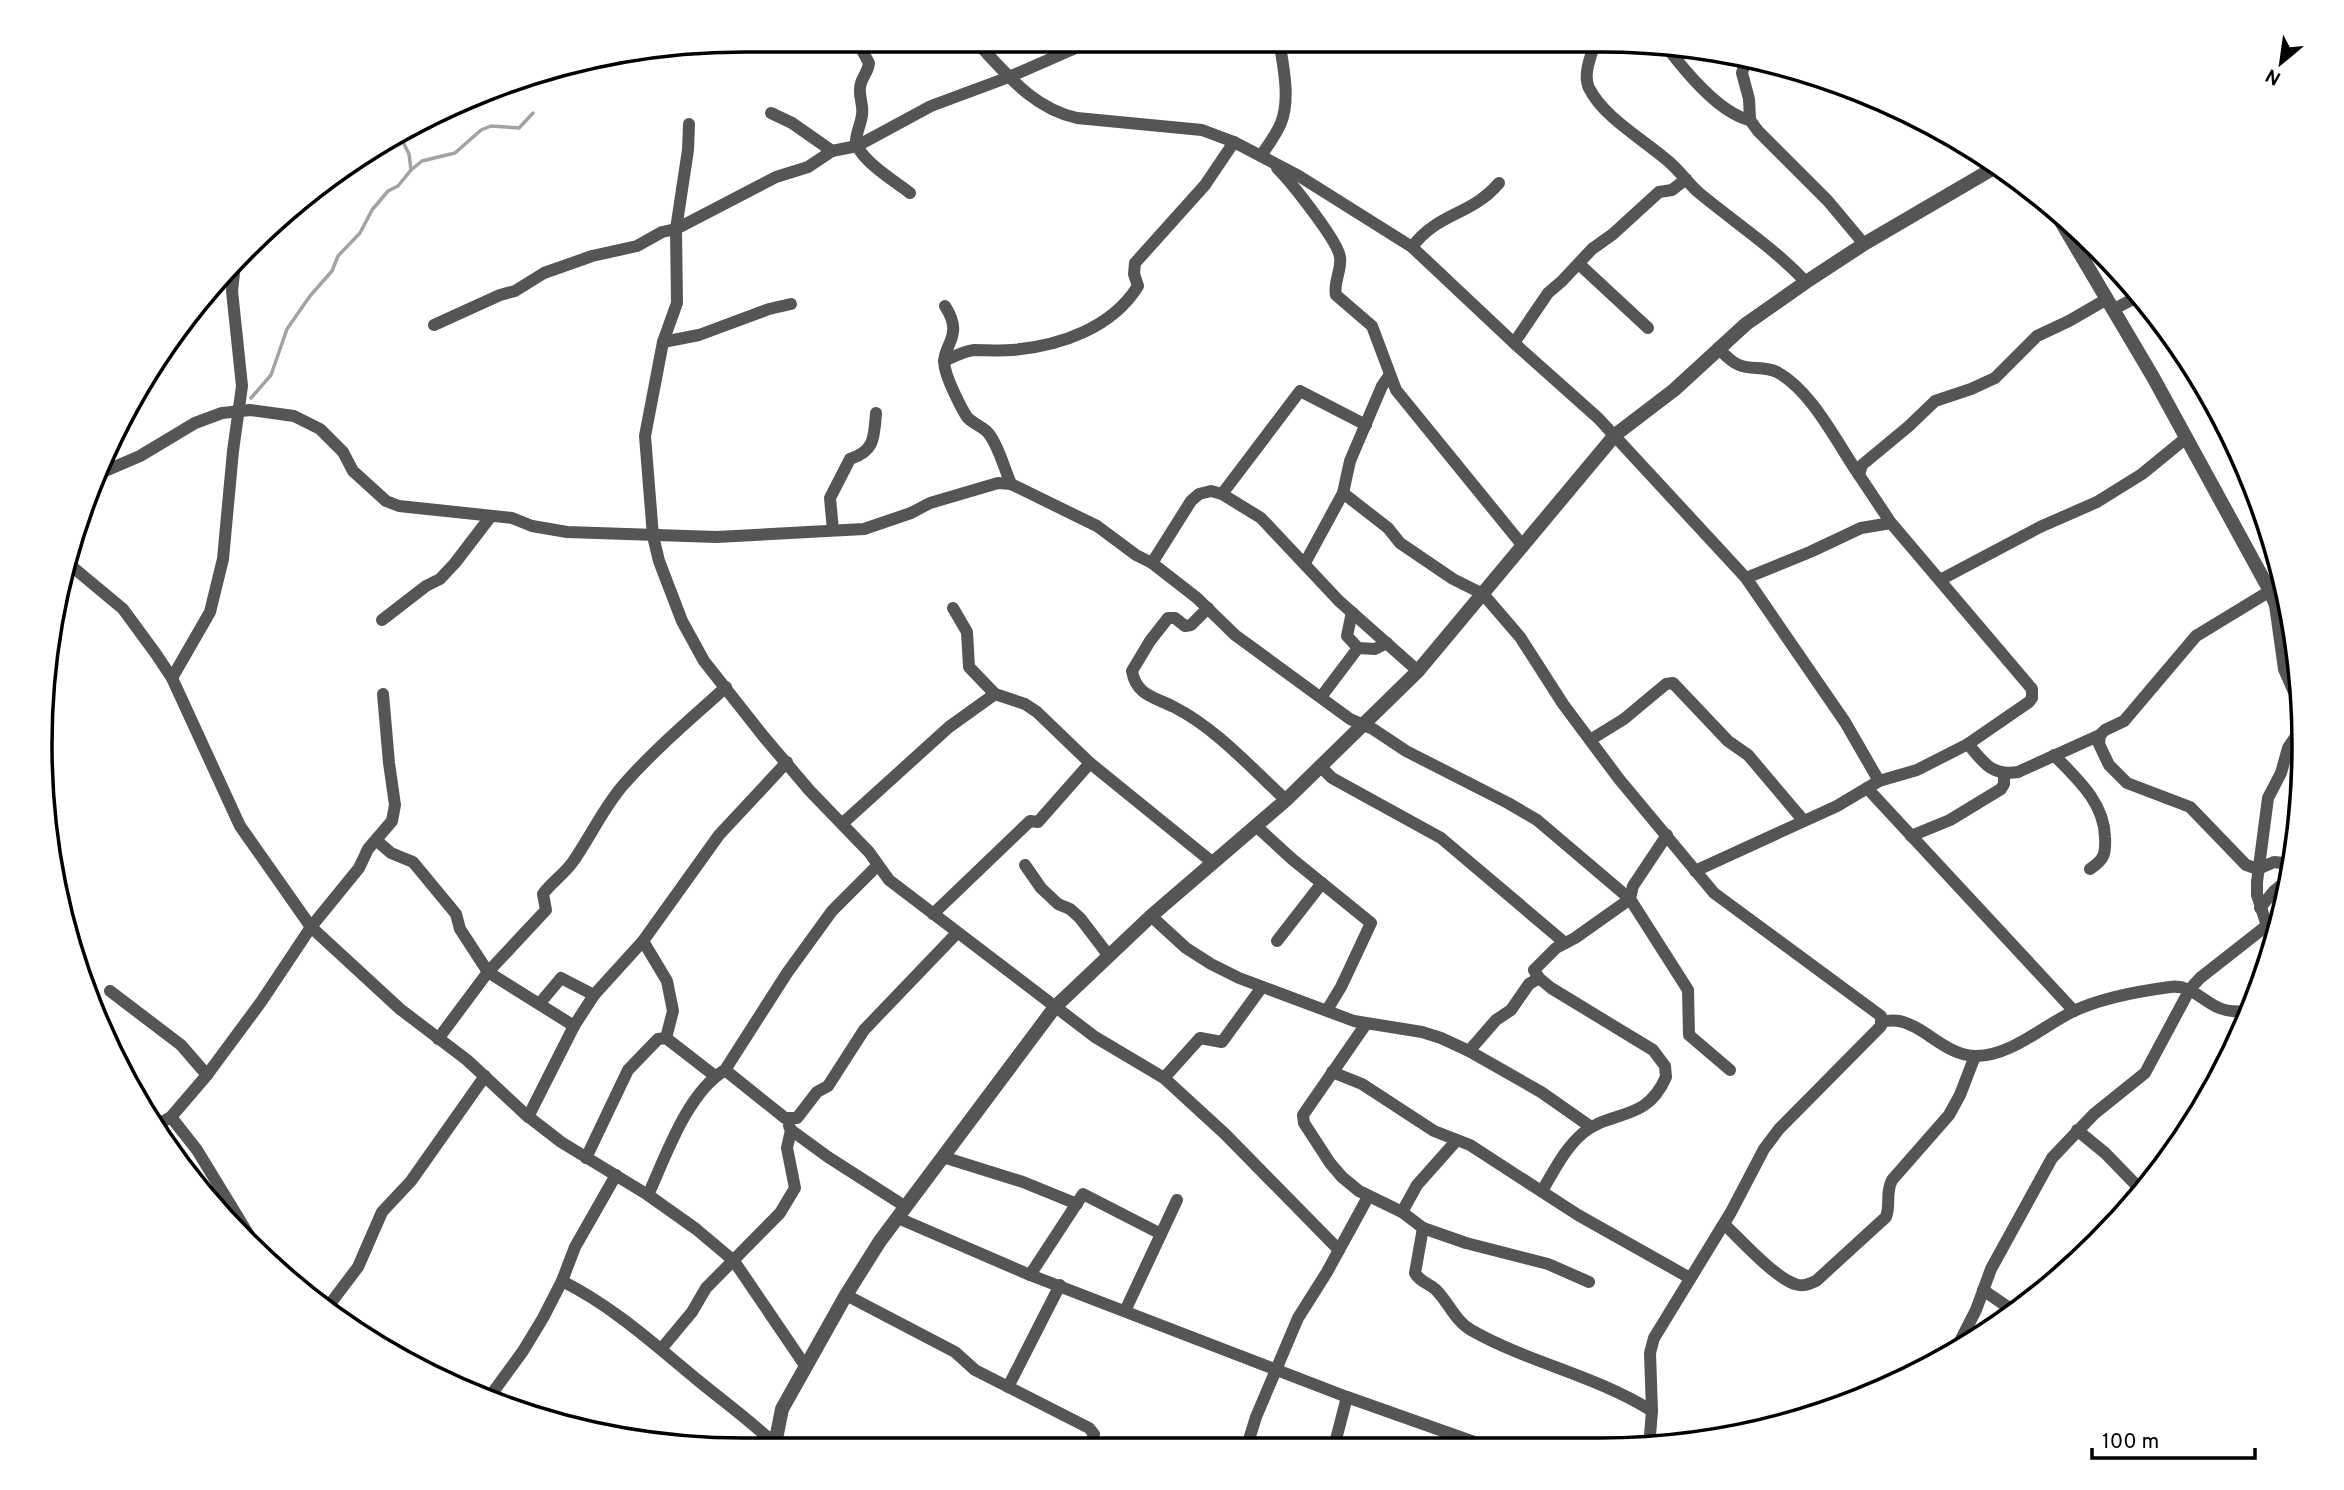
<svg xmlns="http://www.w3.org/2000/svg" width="2344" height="1490" font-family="Overpass,sans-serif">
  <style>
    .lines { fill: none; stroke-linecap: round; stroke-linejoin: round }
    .stream { stroke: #a3a3a3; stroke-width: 3.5 }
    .minor { stroke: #555; stroke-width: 12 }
    .tertiary { stroke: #555; stroke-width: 14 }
    .rim { fill: none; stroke: #000; stroke-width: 3.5 }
  </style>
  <rect width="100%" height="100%" fill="#fff"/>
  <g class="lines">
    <g class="stream">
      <polyline points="400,136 409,154 411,170"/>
      <polyline points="251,398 271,375 287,329 310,296 332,271 338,256 360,233 372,210 388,191 398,186 411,170 422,161 455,153 481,130 491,126 519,128 533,113"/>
    </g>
    <g class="minor">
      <path d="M864 46 863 52 869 63C868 72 863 76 861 83 857 94 864 104 862 115 861 124 856 133 856 141 858 159 896 182 910 193"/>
      <path d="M980 46C1009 77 1035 109 1077 118L1202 130 1234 142 1299 176 1412 247 1514 343 1598 418 1746 578 1845 722 1879 781"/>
      <path d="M1594 46C1590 58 1583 76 1589 88 1604 118 1643 139 1668 161 1679 170 1687 182 1698 192 1734 222 1773 247 1806 282"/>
      <path d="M1666 46C1684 70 1720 114 1750 120"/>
      <polyline points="1752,58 1745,63 1742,73 1749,99 1750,120 1758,131 1828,201 1864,244"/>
      <polyline points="771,113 792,123 832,151"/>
      <polyline points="689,124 688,150 676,229 677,303 663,342 645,436 653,536 659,561 682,621 704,661 764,737 810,791 869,852 889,880 1095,1037 1164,1078 1225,1134 1339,1250"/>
      <path d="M1261 156C1268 145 1276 135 1281 123 1290 100 1284 70 1280 46"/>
      <path d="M1277 168C1291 182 1338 241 1340 257 1342 270 1333 283 1336 295L1372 326 1396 390 1523 546"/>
      <path d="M1412 247C1438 212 1471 216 1499 183"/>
      <polyline points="1579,264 1648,328"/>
      <path d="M945 306C967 340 937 345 946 372 949 383 961 408 967 417 973 424 984 427 989 434 999 447 1004 468 1011 484"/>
      <polyline points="2114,309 2139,296"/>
      <polyline points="434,325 500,295 515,291 544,273 592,256 637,246 662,232 676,229 776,177 808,167 832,151 857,146 931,106 1009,77 1080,46"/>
      <polyline points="663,342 699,335 769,309 791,304"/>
      <polyline points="1514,343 1548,293 1562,281 1592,249 1613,234 1659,192 1672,190 1686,179"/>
      <path d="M1718 348C1724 354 1731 362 1739 365 1751 370 1764 366 1777 372 1812 391 1837 443 1859 475"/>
      <path d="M944 361C953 357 964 351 974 350 987 350 1000 351 1012 350 1060 346 1112 328 1138 286L1134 274 1135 263 1205 185 1234 142"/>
      <path d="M98 474 140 456 195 423 222 413 250 410 294 416 320 429 343 452 353 471 386 501 399 506 512 518 532 526 567 532 716 537 864 529 911 513 930 503 998 483 1011 484 1097 526 1136 555 1152 563 1197 598 1235 635 1350 719 1373 729 1406 751 1508 803 1537 820 1630 899 1575 938 1556 948 1534 970 1539 978 1551 988 1653 1050 1665 1066 1666 1077C1646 1123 1612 1109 1583 1133 1565 1148 1554 1171 1542 1191"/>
      <polyline points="1343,493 1388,528 1400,543 1453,579 1483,594 1520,637 1563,704 1619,779 1714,893 1881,1016 1881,1026 1779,1129 1764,1149 1731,1212 1654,1338 1650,1353 1652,1411 1649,1448"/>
      <polyline points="1222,494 1300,391 1366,425"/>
      <polyline points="1891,523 1859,475 1862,465 1909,426 1935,401 1971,389 1995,378 2037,336 2069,321 2107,299"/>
      <path d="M833 530 830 498 850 459C875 451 874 437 876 413"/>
      <polyline points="1152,563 1191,501 1199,494 1211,491 1222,494 1261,518 1339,601 1418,671"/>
      <polyline points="1305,563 1343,493 1350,461 1382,386 1389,376"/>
      <polyline points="69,564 123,609 156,654 172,678 240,826 311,927 400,1009 467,1060 525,1114 561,1142 648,1195 696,1229 734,1261 806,1367"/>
      <polyline points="1940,580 2040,527 2097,502 2142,474 2186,438"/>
      <polyline points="2270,591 2196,636 2124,721 2105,730 2100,735 2099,744 2109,765 2127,783 2190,807 2246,865 2258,869 2274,862 2291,864"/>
      <polyline points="953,608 967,632 969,667 995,694"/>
      <path d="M1208 608 1191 625 1185 626 1175 618H1168L1150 641 1132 671C1136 695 1154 697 1174 707 1217 729 1250 767 1286 800"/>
      <polyline points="1352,612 1347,636 1358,648 1375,649 1387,643"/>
      <polyline points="382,620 426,586 440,579 455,563 491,516"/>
      <polyline points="172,678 210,612 223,559 233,451 242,386 232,291 235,264"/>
      <polyline points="1321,697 1358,648"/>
      <polyline points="1590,740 1624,719 1666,684 1673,683 1728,741 1748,755 1803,820"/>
      <path d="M1968 744C1984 763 1991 776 2018 772L2100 735"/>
      <path d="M2054 755C2077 779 2104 802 2105 837 2106 854 2104 860 2090 869"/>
      <polyline points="1320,766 1332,778 1441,838 1565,943"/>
      <polyline points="1867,788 2074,1011"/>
      <polyline points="843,823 949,727 995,694 1025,704 1037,712 1090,763 1212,862"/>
      <polyline points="1256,826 1292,859 1371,923 1341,987 1327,1010"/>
      <polyline points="1667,835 1633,886 1630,899 1688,990 1689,1035 1730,1070"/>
      <polyline points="1911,836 1950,820 2001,789 2004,784 2004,774"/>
      <polyline points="376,840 391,853 413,862 456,914 460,929 488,972 574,1026"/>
      <polyline points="1025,865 1041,888 1058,904 1070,909 1080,918 1109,956"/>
      <polyline points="1695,871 1837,806 1879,781 1917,770 1968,744 2029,702 2032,698 2032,689 1891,523 1861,528 1810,552 1746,578"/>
      <polyline points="2260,908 2274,891 2288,880"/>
      <polyline points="933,914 1030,821 1038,822 1090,763"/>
      <polyline points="1151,916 1186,948 1211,964 1239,978 1354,1021 1422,1032 1441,1038 1469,1051 1541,1092 1591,1127"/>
      <polyline points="2267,926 2257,895 2257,882 2268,798 2281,773 2288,748 2301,729"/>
      <polyline points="643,941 667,981 673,1011 666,1038"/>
      <polyline points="1277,941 1322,883"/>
      <polyline points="110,991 181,1045 207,1075"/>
      <polyline points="540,1003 561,978 594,995"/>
      <path d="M1883 1021C1888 1021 1894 1020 1899 1021 1925 1026 1946 1056 1976 1056 2010 1056 2042 1027 2072 1012 2098 999 2140 991 2170 987 2190 984 2200 999 2217 1007 2227 1012 2238 1012 2248 1011"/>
      <polyline points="1366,1024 1303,1115 1304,1123 1330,1163 1342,1177 1359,1191 1402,1212 1423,1228 1466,1243 1548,1264 1589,1282"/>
      <path d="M438 1039 488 972 546 910 543 894C551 883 563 875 572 863 590 838 604 806 625 783 656 748 692 718 726 687"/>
      <polyline points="1469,1051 1496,1020 1511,1010 1529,984 1539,978"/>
      <polyline points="725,1070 785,1118 797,1118 817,1092 828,1086 864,1030 957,933"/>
      <polyline points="1332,1072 1362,1084 1434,1131 1470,1145 1578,1215 1690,1278"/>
      <polyline points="1164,1078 1200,1038 1222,1042 1262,987"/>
      <polyline points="171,1117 197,1150 261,1255"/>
      <polyline points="528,1117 574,1026 594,995 643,941 719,835 787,762"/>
      <polyline points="155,1126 171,1117 207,1075 261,1002 311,927 359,868 368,849 392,821 395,805 389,763 383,694"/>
      <polyline points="789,1126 791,1130 828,1157 906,1207"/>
      <polyline points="2077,1130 2105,1153 2142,1191"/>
      <polyline points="943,1157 1023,1182 1077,1204"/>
      <polyline points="586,1158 628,1070 658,1039 666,1038 715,1076"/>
      <path d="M648 1195C666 1156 687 1093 725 1070L787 973 832 911 877 866"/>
      <polyline points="1402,1212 1417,1185 1457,1140"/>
      <polyline points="898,1218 1030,1275 1347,1397 1491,1448"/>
      <path d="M1724 1224C1741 1240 1774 1277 1795 1284 1803 1287 1809 1284 1816 1281L1886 1217C1891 1203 1885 1194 1892 1180L1949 1115 1960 1095 1975 1056"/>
      <path d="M1423 1228 1415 1273C1420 1282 1428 1283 1435 1289 1448 1301 1455 1321 1471 1330 1529 1363 1595 1375 1652 1411"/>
      <polyline points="2084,1252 2085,1250"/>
      <polyline points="1030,1275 1083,1194 1161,1234"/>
      <path d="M562 1281C614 1307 655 1345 700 1382 722 1400 745 1417 766 1436L775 1439"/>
      <polyline points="1983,1290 2015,1312"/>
      <polyline points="846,1295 955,1352 975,1370 1089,1428 1094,1434 1090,1446"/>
      <polyline points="327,1308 358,1267 382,1212 411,1181 485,1076"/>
      <polyline points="1125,1311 1177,1200"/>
      <polyline points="662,1348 692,1312 706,1288 780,1213 795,1188 787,1148 791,1130"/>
      <polyline points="1956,1349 1976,1310 1991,1269 2052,1158 2094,1114 2145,1073 2190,989 2200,978 2279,916"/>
      <polyline points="1008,1387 1060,1285"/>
      <polyline points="488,1399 523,1351 543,1318 562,1281 575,1247 616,1175"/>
      <polyline points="1247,1446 1256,1417 1298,1318 1327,1272 1368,1197"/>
      <polyline points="1334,1447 1347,1397"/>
    </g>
    <g class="tertiary">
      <polyline points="2053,208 2153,377 2270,591 2276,605 2285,669 2302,708"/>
      <polyline points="775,1444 782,1409 846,1295 880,1241 1055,1007 1151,916 1286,800 1418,671 1615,435 1674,390 1746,324 1806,282 1864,244 1994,168"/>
    </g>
  </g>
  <path d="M0 0H2344V1490H0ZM744 52H1600A692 692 0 0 1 2292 744V746A692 692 0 0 1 1600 1438H744A692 692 0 0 1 52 746V744A692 692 0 0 1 744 52Z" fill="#fff" fill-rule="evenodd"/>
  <path class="rim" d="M744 52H1600A692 692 0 0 1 2292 744V746A692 692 0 0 1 1600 1438H744A692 692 0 0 1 52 746V744A692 692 0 0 1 744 52Z"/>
  <g transform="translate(2281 63) rotate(209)" stroke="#ffffff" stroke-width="5" paint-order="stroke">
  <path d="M0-5L12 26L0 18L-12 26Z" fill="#000000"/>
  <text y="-10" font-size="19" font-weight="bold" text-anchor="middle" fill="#000000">N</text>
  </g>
  <path d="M2092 1448v10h163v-10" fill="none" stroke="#000000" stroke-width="3.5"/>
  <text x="2102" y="1448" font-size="21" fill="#000000" stroke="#ffffff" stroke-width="5" paint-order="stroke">100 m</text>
</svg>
